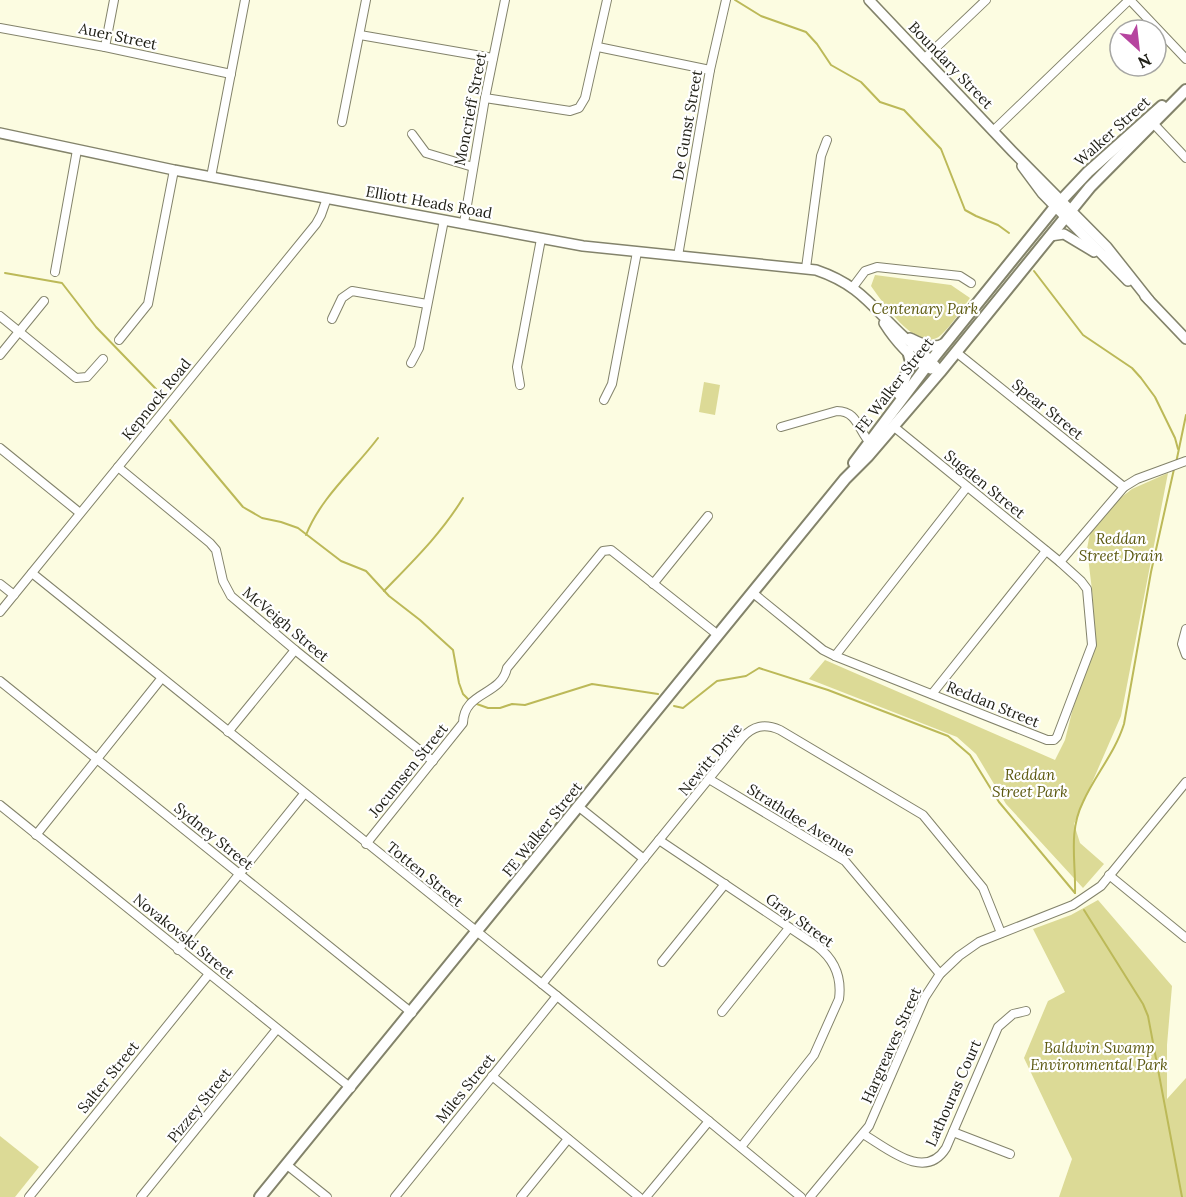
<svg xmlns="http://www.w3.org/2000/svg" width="1186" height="1197" font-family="Lora,serif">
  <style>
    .green { fill: #dcda96 }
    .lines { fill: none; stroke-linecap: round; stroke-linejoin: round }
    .stream { stroke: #bcb958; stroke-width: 2 }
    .minor-casing { stroke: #83836b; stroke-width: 10 }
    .tertiary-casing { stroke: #83836b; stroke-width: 12 }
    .secondary-casing { stroke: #83836b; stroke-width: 14 }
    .minor { stroke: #fff; stroke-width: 8 }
    .tertiary { stroke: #fff; stroke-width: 9 }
    .secondary { stroke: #fff; stroke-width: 10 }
    .labels { text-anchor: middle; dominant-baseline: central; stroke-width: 4.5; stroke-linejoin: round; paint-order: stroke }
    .street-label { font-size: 15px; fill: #212118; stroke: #fff }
    .park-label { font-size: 15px; font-style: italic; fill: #5c5910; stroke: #fff }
  </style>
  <rect width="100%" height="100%" fill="#fcfce1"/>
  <g class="green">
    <path d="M875 275 951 285 970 298C961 310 952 325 941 335 918 356 882 301 871 286Z"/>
    <polygon points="704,382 720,385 715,415 699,412"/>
    <polygon points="1168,473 1121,716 1074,824 1080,843 1104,864 1083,888 1006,804 976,754 957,737 809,679 825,660 1055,760 1065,740 1073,708 1096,644 1092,590 1087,549 1090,533 1119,499 1132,489"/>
    <polygon points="1098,900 1172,986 1167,1045 1167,1099 1186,1078 1186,1197 1059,1197 1072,1159 1024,1058 1048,1001 1065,992 1033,929 1071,915"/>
    <polygon points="0,1136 39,1167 15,1197 0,1197"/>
  </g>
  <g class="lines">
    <g class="stream">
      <polyline points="735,0 761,16 806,32 817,44 831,65 861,82 880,102 904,110 941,149 965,210 976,216 998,225 1009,233"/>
      <polyline points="1034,271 1083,335 1132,368 1141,378 1155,397 1175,438 1178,449"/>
      <polyline points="5,273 62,283 96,327 156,389"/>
      <polyline points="170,420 243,507 262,518 281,522 298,528 341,561 366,571 389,596 420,620 453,650 459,683 463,694 470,701"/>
      <polyline points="1176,463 1186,415"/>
      <path d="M306 535C321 497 354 470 378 438"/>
      <path d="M384 591C413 561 441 534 463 498"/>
      <polyline points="474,703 488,708 500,708 512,704 525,705 592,684 658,694"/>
      <polyline points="674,706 683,708 717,681 746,676 759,668 828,690 948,736 970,755 999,802 1075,893"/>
      <path d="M1075 893C1076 862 1068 832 1083 802 1095 775 1115 753 1124 724L1151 572 1174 469"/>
      <polyline points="1084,910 1143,1004 1148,1016 1182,1197"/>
    </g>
    <g class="minor-casing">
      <g id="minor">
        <polyline points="1130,0 1186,59"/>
        <polyline points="0,28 105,47 231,74"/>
        <polyline points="360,35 493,58"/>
        <polyline points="105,47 114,0"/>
        <polyline points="598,47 710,70"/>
        <polyline points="924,59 986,0"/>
        <polyline points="485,98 570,111 579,108 585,98 607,0"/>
        <polyline points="1150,120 1186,158"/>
        <polyline points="342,122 366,0"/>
        <polyline points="993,131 1129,0"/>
        <polyline points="412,134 426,153 473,167"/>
        <polyline points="211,177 245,0"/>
        <polyline points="464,223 485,98 505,0"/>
        <polyline points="678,256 710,70 726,0"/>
        <polyline points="806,268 821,156 827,140"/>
        <polyline points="55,272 77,150"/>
        <polyline points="853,287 865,271 877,267 960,276 971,283"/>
        <polyline points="0,316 76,378 87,377 103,359"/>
        <polyline points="332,319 342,298 352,291 427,304"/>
        <polyline points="119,340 148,304 174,170"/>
        <polyline points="956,352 1124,487"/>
        <polyline points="0,355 44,301"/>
        <polyline points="411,363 419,348 444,220"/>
        <polyline points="520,385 517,367 541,239"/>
        <polyline points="604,400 612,384 637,252"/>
        <path d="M781 427 837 411C858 411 858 431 871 444"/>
        <polyline points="0,448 80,513"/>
        <polyline points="118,467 210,543 216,550 223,581 231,596 295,650 433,761"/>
        <polyline points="1060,562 1124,487 1137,479 1186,461"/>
        <polyline points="32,573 557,996 801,1197"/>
        <polyline points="0,584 14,595"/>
        <polyline points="653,584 708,516"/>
        <polyline points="753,593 823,650 835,656 1047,740 1054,740 1057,737 1092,645 1087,589 1081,581 1060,562 893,426"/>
        <polyline points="0,612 316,224 321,215 327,198"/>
        <polyline points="1186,629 1182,644 1186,655"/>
        <polyline points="835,656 967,487"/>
        <polyline points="0,681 412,1013"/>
        <polyline points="932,694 1046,551"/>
        <polyline points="228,732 295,650"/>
        <polyline points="709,779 845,861 940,974"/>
        <polyline points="0,805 351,1088"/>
        <polyline points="579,807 644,859"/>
        <polyline points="36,835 161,679"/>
        <path d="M659 840 817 946C835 960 842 977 839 999L814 1055 741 1147"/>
        <path d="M366 844 463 723C464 691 501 696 507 668L603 551 611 550 718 635"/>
        <polyline points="1109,875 1186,938"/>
        <polyline points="178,950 304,794"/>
        <polyline points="662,962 725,884"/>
        <path d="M542 984 742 738C753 726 764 723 780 730L923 815 983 888 1001 933"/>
        <polyline points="722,1012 789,928"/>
        <polyline points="492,1076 639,1197"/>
        <polyline points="953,1132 1010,1154"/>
        <path d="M863 1134C887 1148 925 1182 946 1148L998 1027 1013 1014 1026 1011"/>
        <polyline points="287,1165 327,1197"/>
        <polyline points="29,1197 209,974"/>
        <polyline points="141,1197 277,1029"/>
        <polyline points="395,1197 557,996"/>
        <polyline points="521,1197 568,1139"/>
        <polyline points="646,1197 709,1121"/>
        <polyline points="810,1197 869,1126 925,997 940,974 959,956 979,942 1073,905 1101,886 1186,782"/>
      </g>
    </g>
    <g class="tertiary-casing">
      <g id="tertiary">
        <polyline points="869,0 1012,151 1107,247 1149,300"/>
        <path d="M0 133 174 170 583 246 816 270C860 285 871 306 903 336 916 348 930 357 940 372"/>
        <polyline points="1022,166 1042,193 1128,281"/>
        <polyline points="1050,236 1064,234 1094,252"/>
        <polyline points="1145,296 1186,339"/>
        <path d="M884 323C894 339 913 362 931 369"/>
        <path d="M910 338C922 344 933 350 945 343"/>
      </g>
    </g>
    <g class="secondary-casing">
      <g id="secondary">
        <polyline points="899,394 911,362 908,351"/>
        <polyline points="854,463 926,367 1055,207 1088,172 1162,106"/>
        <polyline points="260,1197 845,479 868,456 940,372 1090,187 1186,90"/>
      </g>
    </g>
    <use href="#minor" class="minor"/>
    <use href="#tertiary" class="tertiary"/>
    <use href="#secondary" class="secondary"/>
  </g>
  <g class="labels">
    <g class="street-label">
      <text transform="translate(118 36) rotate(12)">Auer Street</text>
      <text transform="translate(951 65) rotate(46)">Boundary Street</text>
      <text transform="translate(470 109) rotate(-79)">Moncrieff Street</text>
      <text transform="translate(687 125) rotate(-80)">De Gunst Street</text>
      <text transform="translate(1112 131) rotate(-42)">Walker Street</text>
      <text transform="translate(429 202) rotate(10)">Elliott Heads Road</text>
      <text transform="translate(894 385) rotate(-52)">FE Walker Street</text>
      <text transform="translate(156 399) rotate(-51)">Kepnock Road</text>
      <text transform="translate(1048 409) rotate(39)">Spear Street</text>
      <text transform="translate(985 484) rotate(39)">Sugden Street</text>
      <text transform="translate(286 624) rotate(40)">McVeigh Street</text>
      <text transform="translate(993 704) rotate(22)">Reddan Street</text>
      <text transform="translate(710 759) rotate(-50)">Newitt Drive</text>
      <text transform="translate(408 770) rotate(-51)">Jocumsen Street</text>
      <text transform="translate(801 820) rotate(32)">Strathdee Avenue</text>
      <text transform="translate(542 829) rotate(-51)">FE Walker Street</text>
      <text transform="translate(214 836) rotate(39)">Sydney Street</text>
      <text transform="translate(425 874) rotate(39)">Totten Street</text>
      <text transform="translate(800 920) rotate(36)">Gray Street</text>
      <text transform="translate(184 936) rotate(39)">Novakovski Street</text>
      <text transform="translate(891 1045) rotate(-66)">Hargreaves Street</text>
      <text transform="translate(108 1077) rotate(-51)">Salter Street</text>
      <text transform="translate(465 1088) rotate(-51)">Miles Street</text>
      <text transform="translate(953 1093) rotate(-66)">Lathouras Court</text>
      <text transform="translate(199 1105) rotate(-51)">Pizzey Street</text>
    </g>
    <g class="park-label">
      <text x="925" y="308">Centenary Park</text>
      <text x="1121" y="538">Reddan<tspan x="1121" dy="17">Street Drain</tspan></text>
      <text x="1030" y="774">Reddan<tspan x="1030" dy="17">Street Park</tspan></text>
      <text x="1099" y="1047">Baldwin Swamp<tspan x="1099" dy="17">Environmental Park</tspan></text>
    </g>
  </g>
  <g transform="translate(1138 48) rotate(153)"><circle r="28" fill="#ffffff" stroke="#a6a6a3" stroke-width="1.5"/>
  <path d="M0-4.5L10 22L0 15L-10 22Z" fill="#b6449f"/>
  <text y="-9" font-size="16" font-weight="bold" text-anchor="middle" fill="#212118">N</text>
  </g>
</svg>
